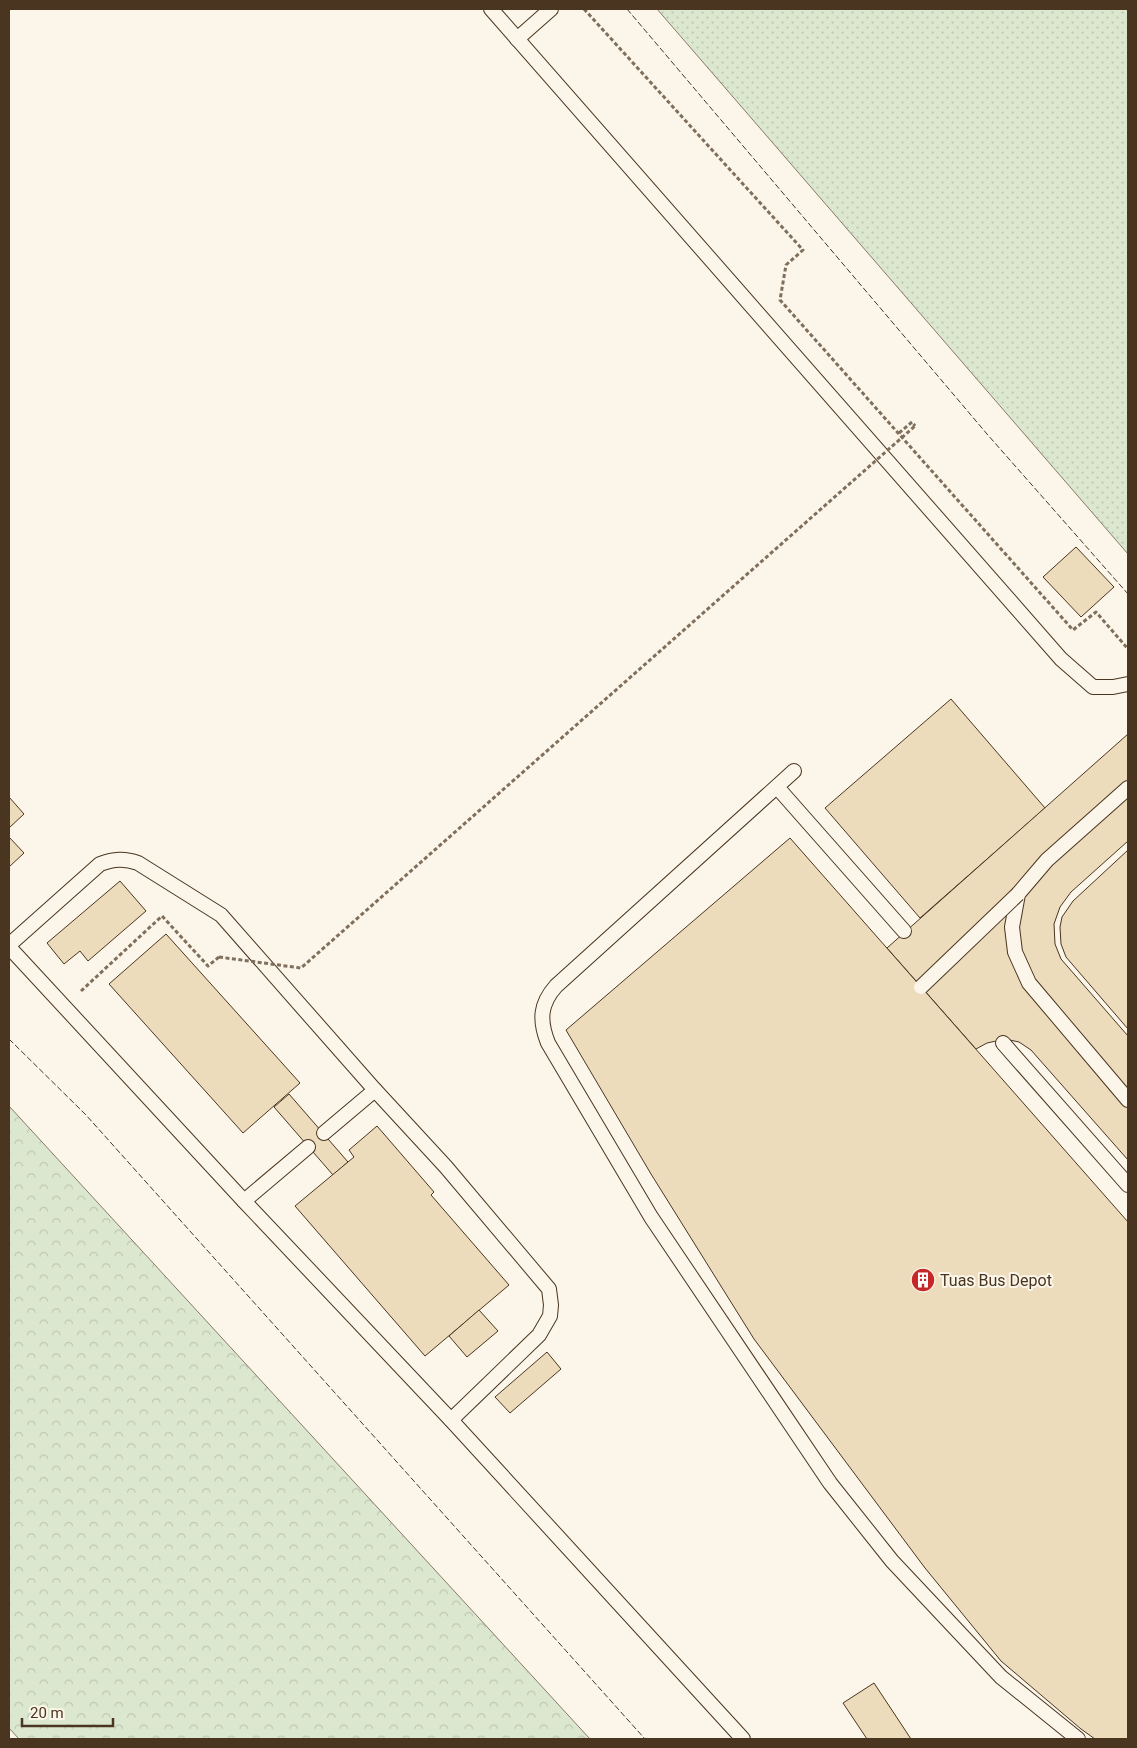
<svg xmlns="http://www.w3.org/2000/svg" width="1137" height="1748" font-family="Roboto,sans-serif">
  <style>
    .grass { fill: url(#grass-dots); stroke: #887966 }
    .forest { fill: url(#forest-crowns); stroke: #887966 }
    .building { fill: #ecdcbc; stroke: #4a3520 }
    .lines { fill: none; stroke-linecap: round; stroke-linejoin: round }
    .service-casing { stroke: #4a3520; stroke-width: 16 }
    .path { stroke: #7f6f5c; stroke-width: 3; stroke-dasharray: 4 2.5; stroke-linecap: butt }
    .service { stroke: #fbf6e9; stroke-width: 14 }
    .service-bridge-casing { stroke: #4a3520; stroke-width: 16; stroke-linecap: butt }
    .path-bridge { stroke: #7f6f5c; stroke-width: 3; stroke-dasharray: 4 2.5; stroke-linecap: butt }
    .service-bridge { stroke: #fbf6e9; stroke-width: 14 }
    .fence { stroke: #4a3520; stroke-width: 1; stroke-dasharray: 6 2.5; stroke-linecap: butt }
    .labels { text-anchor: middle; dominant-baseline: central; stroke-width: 4; stroke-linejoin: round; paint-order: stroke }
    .poi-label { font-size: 16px; fill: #4a3520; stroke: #fbf6e9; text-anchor: start }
  </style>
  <defs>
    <pattern id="grass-dots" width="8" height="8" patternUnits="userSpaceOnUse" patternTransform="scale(1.25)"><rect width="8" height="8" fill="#dce7d0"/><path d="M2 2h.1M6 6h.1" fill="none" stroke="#bec7b2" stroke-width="1.8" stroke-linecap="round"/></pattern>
    <pattern id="forest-crowns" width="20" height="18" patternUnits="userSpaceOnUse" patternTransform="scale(1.25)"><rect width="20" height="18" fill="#dce7d0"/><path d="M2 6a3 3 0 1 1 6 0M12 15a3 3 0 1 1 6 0" fill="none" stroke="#bec7b2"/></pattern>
  </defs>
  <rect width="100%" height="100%" fill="#fbf6e9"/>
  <polygon class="grass" points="657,9 1128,9 1128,554"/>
  <polygon class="forest" points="9,1106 590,1739 19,1739 9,1728"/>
  <g class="building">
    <polygon points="1076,547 1114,587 1081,617 1043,577"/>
    <polygon points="951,699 1045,808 920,918 825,808"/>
    <polygon points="1128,734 1128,841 1071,892 1060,907 1054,924 1055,944 1061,959 1128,1036 1128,1160 1031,1050 1019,1042 1005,1039 987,1043 976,1049 887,948"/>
    <polygon points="9,797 24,814 9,828"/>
    <polygon points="9,837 24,853 9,867"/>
    <polygon points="790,838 1128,1222 1128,1739 1095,1739 1081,1729 1001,1661 925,1568 754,1339 651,1174 566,1030"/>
    <polygon points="1128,850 1128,1029 1066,957 1061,944 1060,927 1062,917 1073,901"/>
    <polygon points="120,881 146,911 88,961 80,951 64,964 47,943"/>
    <polygon points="166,934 300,1083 243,1133 109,984"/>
    <polygon points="289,1094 348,1162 333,1175 274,1107"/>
    <polygon points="377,1126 434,1192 431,1195 509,1285 425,1356 295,1206 354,1157 349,1150"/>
    <polygon points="479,1310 498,1331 467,1357 449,1336"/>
    <polygon points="547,1352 561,1369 510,1413 495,1397"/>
    <polygon points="874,1683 911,1739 867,1739 843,1703"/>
  </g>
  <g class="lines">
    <g class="service-casing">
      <g id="service">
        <polyline points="491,9 1061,659 1093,687 1113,687 1128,684"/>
        <polyline points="517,39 551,9"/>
        <path d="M794 771 556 986C540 1004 539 1020 548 1043L651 1217 830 1483 892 1561 1001 1677 1078 1739"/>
        <polyline points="777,787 904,931"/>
        <polyline points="1128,788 1047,860 1018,894 1012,927 1015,952 1029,983 1128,1100"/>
        <path d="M9 945 100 864C114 859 124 858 138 863L221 915 375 1090 446 1167 549 1289 551 1305 550 1316 539 1335 451 1420"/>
        <polyline points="9,947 244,1201 451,1420 743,1739"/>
        <polyline points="1003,1043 1128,1185"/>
        <polyline points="324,1133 375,1090"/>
        <polyline points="244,1201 308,1147"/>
      </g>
    </g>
    <g class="path">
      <polyline points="584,9 803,250 786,265 780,300 1073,630 1096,612 1128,649"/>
      <polyline points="899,433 912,422 915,426"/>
      <polyline points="81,991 162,916 208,966 219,957"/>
    </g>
    <use href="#service" class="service"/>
    <g class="service-bridge-casing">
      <polyline id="service-bridge" points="921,987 1018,894"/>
    </g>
    <polyline class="path-bridge" points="219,957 301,968 915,426"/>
    <use href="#service-bridge" class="service-bridge"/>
    <g class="fence">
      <polyline points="627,9 987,434 1128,594"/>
      <polyline points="9,1039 86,1115 645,1739"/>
    </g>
  </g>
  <defs>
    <g id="building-disc" transform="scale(1.25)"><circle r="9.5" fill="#c62828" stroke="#fbf6e9"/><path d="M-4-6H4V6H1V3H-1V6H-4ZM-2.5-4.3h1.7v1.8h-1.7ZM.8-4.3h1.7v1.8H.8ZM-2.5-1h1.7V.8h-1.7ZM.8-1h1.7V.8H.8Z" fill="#fff"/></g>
  </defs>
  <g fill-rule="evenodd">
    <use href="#building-disc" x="923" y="1280"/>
  </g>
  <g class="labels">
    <g class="poi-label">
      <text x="940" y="1280">Tuas Bus Depot</text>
    </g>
  </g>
  <rect width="1137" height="1748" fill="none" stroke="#4a3520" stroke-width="20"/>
  <path d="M22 1718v8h91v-8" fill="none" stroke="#4a3520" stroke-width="2.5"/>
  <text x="30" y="1718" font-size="15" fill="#4a3520" stroke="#fbf6e9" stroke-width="4" paint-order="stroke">20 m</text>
</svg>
